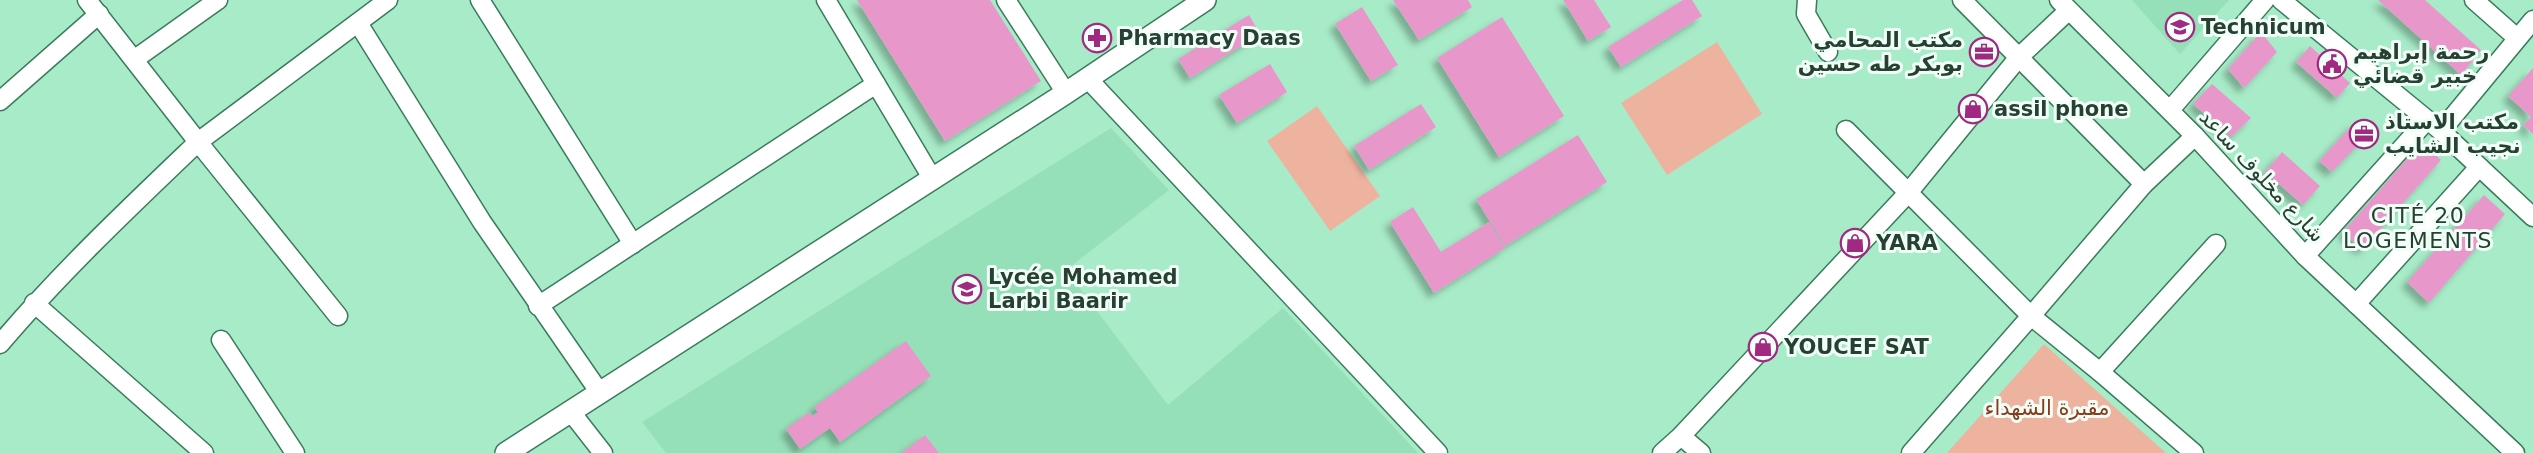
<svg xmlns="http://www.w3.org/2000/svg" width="2533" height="453" font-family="'DejaVu Sans','Noto Naskh Arabic',sans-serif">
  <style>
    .built { fill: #96e0b9 }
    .green { fill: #eeb39e }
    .building { fill: #e897cb; filter: url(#shadow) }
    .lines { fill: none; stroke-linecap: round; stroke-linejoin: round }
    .minor-casing { stroke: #3a7b5c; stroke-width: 21 }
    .tertiary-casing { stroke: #3a7b5c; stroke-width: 24 }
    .minor { stroke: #fff; stroke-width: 18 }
    .tertiary { stroke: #fff; stroke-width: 21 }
    .labels { text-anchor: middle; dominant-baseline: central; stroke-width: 6; stroke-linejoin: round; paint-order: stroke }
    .poi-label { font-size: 21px; font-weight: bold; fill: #264133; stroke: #f1fef7; text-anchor: start }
    .street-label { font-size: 21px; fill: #264133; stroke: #f1fef7 }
    .park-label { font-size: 21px; fill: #8b3b1b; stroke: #f1fef7 }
    .neighbourhood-label { font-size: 22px; letter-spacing: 1.5px; fill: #264133; stroke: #f1fef7 }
  </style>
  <defs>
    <filter id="shadow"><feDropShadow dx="-5.5" dy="5.5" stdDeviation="3" flood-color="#0004"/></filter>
  </defs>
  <rect width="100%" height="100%" fill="#a8ebc8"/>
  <g class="built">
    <polygon points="2132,0 2229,0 2180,54"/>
    <polygon points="1111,128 1169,190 1066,270 1168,405 1283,308 1418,453 666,453 642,422"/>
  </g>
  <g class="green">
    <polygon points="1717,42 1762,114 1667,175 1621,103"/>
    <polygon points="1317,106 1380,196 1330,231 1267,141"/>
    <polygon points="2044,344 2166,453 1947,453"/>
  </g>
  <g class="building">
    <polygon points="857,0 990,0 1041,81 945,141"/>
    <polygon points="1393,0 1468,0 1472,7 1419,40"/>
    <polygon points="1563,0 1594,0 1611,27 1588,41"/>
    <polygon points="1683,0 1692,0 1702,16 1621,67 1608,47"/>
    <polygon points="2378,0 2425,0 2481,50 2461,75"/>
    <polygon points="1362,7 1398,65 1371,81 1335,24"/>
    <polygon points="1249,15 1260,34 1190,78 1178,59"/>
    <polygon points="1502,17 1564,116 1499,157 1437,58"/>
    <polygon points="2261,32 2277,52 2244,88 2228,69"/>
    <polygon points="2310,46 2350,83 2337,98 2296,62"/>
    <polygon points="1270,64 1287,92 1237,123 1219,95"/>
    <polygon points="2533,68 2533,134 2523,125 2531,117 2508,96"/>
    <polygon points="2212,84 2251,118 2231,137 2193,104"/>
    <polygon points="1421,104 1436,127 1369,170 1354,146"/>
    <polygon points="2355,122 2368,134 2332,172 2319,161"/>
    <polygon points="1578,135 1607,182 1505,246 1476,199"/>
    <polygon points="2422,142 2441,160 2362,250 2343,232"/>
    <polygon points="2282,152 2320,186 2303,205 2265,172"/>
    <polygon points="2484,195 2505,214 2429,303 2407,282"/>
    <polygon points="1413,207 1441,252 1489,222 1505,248 1434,293 1390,222"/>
    <polygon points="906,341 931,376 840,442 830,428 800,449 786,429 809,412 812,416 818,412 814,407"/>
    <polygon points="925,435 939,453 901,453"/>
  </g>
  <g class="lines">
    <g class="minor-casing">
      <g id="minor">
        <polyline points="480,0 633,244"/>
        <polyline points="826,0 932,178"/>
        <polyline points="1006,0 1066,93"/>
        <polyline points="1807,0 1806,14 1828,52"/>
        <polyline points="1962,0 2144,184"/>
        <polyline points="2059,0 2195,136 2305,256 2515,453"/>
        <polyline points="2281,0 2441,131 2533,217"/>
        <polyline points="2474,0 2517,38"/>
        <polyline points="358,23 482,222 600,393"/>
        <polyline points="135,59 218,0"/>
        <polyline points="1088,79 1438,453"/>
        <polyline points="0,101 99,14"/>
        <polyline points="2170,110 2265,0"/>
        <polyline points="1846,130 2031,316 2144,184 2195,136"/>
        <polyline points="2441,131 2533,20"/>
        <polyline points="2305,256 2427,120"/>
        <polyline points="34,303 204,453"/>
        <polyline points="2356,304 2479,167"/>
        <polyline points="538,306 876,84"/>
        <polyline points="338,316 198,142 388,0"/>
        <polyline points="221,340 295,453"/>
        <path d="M0 344C61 272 130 207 198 142L87 0"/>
        <polyline points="2100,372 2216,244"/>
        <polyline points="571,412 603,453"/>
        <polyline points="1681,436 1701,453"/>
        <polyline points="1662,453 1681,436 1908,193 2019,57 2068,11"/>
        <polyline points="1911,453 2031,316 2100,372 2194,453"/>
      </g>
    </g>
    <g class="tertiary-casing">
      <polyline id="tertiary" points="506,453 1066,93 1205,0"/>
    </g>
    <use href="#minor" class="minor"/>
    <use href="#tertiary" class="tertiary"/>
  </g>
  <defs>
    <g id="school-ring" transform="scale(1.5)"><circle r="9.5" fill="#f1fef7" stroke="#a12981" stroke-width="1.5"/><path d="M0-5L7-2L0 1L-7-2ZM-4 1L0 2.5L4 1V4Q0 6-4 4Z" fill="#a12981"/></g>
    <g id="pharmacy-ring" transform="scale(1.5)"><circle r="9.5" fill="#f1fef7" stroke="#a12981" stroke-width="1.5"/><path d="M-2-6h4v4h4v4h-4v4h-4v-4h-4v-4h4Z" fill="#a12981"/></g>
    <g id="office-ring" transform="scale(1.5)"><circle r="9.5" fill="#f1fef7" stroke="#a12981" stroke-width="1.5"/><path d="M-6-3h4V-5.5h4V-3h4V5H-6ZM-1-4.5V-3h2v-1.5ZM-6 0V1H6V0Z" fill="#a12981"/></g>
    <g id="civic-ring" transform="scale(1.5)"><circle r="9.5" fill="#f1fef7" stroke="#a12981" stroke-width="1.5"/><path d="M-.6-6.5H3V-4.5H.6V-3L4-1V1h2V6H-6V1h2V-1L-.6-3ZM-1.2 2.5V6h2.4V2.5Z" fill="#a12981"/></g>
    <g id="shop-ring" transform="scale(1.5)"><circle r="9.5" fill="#f1fef7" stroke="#a12981" stroke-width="1.5"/><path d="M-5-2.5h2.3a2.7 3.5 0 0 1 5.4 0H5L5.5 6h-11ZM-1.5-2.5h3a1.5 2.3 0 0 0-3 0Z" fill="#a12981"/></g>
  </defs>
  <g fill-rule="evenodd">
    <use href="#school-ring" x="2180" y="27"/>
    <use href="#pharmacy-ring" x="1097" y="38"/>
    <use href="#office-ring" x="1984" y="52"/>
    <use href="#civic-ring" x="2332" y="64"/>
    <use href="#shop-ring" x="1973" y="109"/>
    <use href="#office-ring" x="2364" y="134"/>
    <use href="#shop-ring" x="1855" y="243"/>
    <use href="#school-ring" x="967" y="289"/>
    <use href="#shop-ring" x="1763" y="347"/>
  </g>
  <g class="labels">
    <g class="poi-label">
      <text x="2201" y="27">Technicum</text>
      <text x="1118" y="38">Pharmacy Daas</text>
      <text x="1963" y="40" text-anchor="end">مكتب المحامي<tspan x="1963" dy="24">بوبكر طه حسين</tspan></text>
      <text x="2353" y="52">رحمة إبراهيم<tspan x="2353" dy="24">خبير قضائي</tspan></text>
      <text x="1994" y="109">assil phone</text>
      <text x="2385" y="122">مكتب الاستاذ<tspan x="2385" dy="24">نجيب الشايب</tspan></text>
      <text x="1876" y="243">YARA</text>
      <text x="988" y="277">Lycée Mohamed<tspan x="988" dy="24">Larbi Baarir</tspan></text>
      <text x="1784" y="347">YOUCEF SAT</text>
    </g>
    <g class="street-label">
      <text transform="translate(2262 176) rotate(47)">شارع مخلوف ساعد</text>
    </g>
    <g class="park-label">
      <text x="2047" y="408">مقبرة الشهداء</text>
    </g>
    <g class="neighbourhood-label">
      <text x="2418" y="215">CITÉ 20<tspan x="2418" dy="25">LOGEMENTS</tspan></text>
    </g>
  </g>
</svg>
